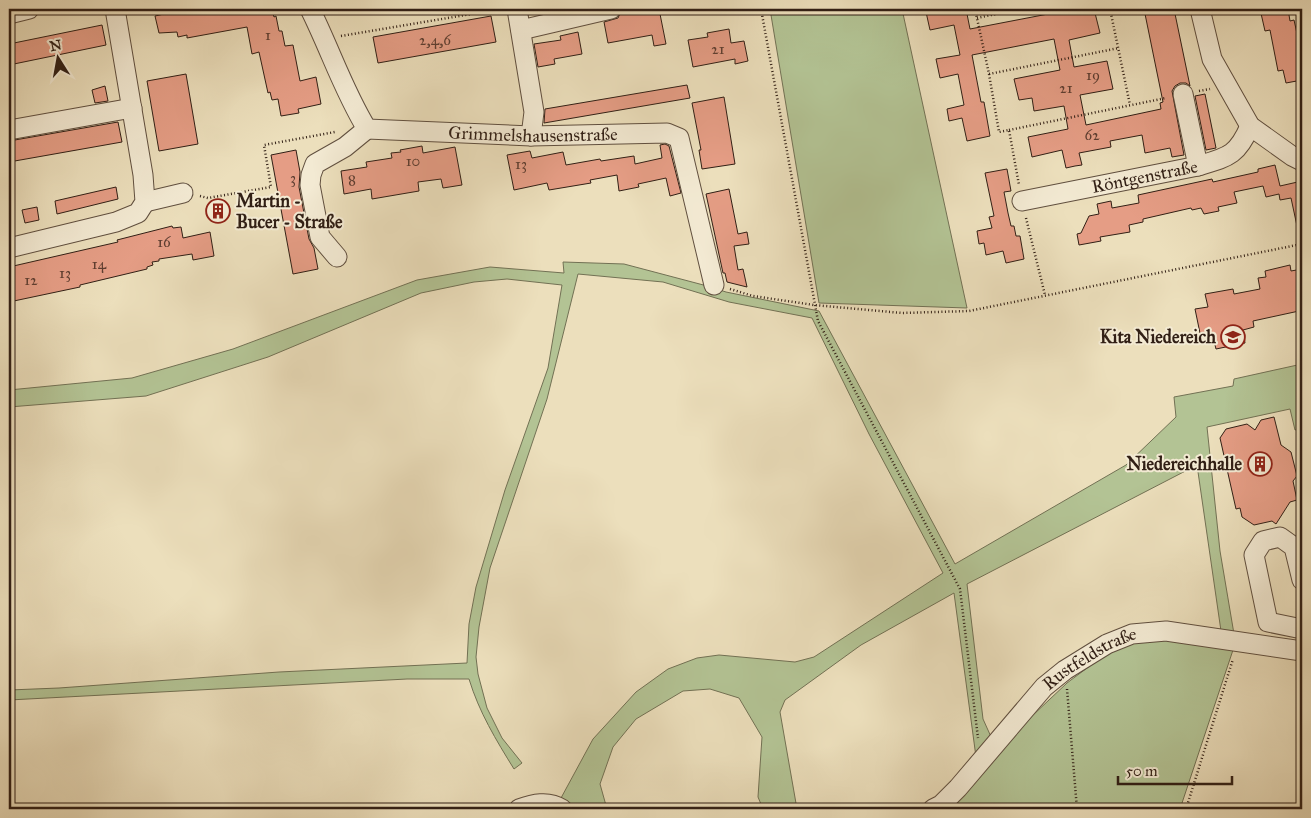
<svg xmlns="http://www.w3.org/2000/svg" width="1311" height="818" font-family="'IM FELL Great Primer',serif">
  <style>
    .green { fill: #b3c394; stroke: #727154 }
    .building { fill: #e59d85; stroke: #311f15 }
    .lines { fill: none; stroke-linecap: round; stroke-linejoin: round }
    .minor-casing { stroke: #604f3f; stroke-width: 21 }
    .path { stroke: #311f15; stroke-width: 2.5; stroke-dasharray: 1 2.5; stroke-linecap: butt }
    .minor { stroke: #f3ead3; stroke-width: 19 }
    .labels { text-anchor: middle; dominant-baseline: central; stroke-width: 4; stroke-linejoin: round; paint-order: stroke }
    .number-label { font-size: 15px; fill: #5e3e31 }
    .street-label { font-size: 18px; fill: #311f15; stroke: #f3ead3 }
    .poi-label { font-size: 18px; font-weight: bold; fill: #311f15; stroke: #f3ead3; text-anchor: end }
  </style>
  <rect width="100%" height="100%" fill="#ecdfbc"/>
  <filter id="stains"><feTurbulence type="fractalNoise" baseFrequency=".004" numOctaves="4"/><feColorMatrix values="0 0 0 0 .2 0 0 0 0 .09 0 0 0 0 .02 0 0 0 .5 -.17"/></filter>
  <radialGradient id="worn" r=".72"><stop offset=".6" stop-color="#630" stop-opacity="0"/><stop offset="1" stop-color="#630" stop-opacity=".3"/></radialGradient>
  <g class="green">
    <polygon points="770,9 902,9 967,308 819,303"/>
    <path d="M563 262 624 264 711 287 726 292 819 311 955 564 1126 465 1176 417 1174 397 1233 386 1234 379 1302 364V428L1295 430 1290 409 1207 427 1220 551 1234 634 1221 631 1197 465 967 584 983 719 992 739 976 757 954 593 861 645 785 700 780 712 797 809H763L758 797 762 737 739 698 710 689 683 691 636 719 613 747 600 784 607 809H577L561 798 593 739 636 692 668 669 697 658 719 655 795 662 814 657 943 573 869 434 812 318 729 302 663 282 578 274 547 399 490 568 479 627 476 657 478 674 487 708 502 738 522 763 514 769C496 740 479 712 469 679H407L9 700V690L59 688 279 672 467 663 469 624 476 587 505 490 548 368 562 285 507 279 474 282 421 293 268 357 146 396 9 407V390L132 378 233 349 417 280 490 267 564 273Z"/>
    <polygon points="1141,640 1174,640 1233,650 1180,809 954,809 960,797 1014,733 1067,683 1111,650"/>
  </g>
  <g class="building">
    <polygon points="163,9 272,9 274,17 276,16 279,31 282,31 285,46 293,45 300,81 316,77 321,104 298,109 299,113 281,116 278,99 272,100 270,92 268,93 259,52 252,54 247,27 187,38 187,35 178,37 177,32 159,33 155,16 164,14"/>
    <polygon points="622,9 624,9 625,14 659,9 666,44 654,46 652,35 608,43 604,22 618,18"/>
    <polygon points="944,9 966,9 970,29 1074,9 1094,9 1100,33 1069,40 1074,67 1107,61 1113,89 1080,95 1086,125 1161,109 1160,103 1163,102 1144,9 1174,9 1190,86 1186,83 1180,83 1175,86 1172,91 1184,155 1172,157 1170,148 1145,153 1142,135 1110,141 1111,147 1079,153 1082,165 1075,166 1066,168 1062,150 1032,157 1028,137 1068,129 1064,106 1034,111 1032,98 1019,100 1014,79 1060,70 1054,39 972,55 981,102 984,102 990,136 967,141 962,118 949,121 947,109 964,105 958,74 940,78 936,59 960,55 954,25 930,30 926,12"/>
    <polygon points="1260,9 1288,9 1290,21 1294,20 1298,38 1299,38 1302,53 1302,80 1286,83 1283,70 1278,71 1270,30 1265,31"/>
    <polygon points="491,16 496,42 378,63 373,37"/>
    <polygon points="102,25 106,45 9,65 9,44"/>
    <polygon points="729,29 731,43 744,41 748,61 735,64 735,59 693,67 688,40 708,37 707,33"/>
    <polygon points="578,32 582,54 554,59 555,64 538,67 534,44 561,40 560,36"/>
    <polygon points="186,74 198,144 159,151 147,81"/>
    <polygon points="687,85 690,98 544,123 545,109"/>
    <polygon points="105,86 108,101 95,103 92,90"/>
    <polygon points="1205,94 1216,148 1206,150 1195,96"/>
    <polygon points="724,97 735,164 702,169 699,150 701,150 692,103"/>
    <polygon points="118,122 122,142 9,162 9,141"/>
    <polygon points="665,144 669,146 681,193 670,196 666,178 638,184 639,187 619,191 617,175 590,180 591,183 549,190 547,183 514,190 507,155 530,151 532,158 563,152 566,165 600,159 601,161 634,156 635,164 662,158 660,145"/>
    <polygon points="422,146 423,153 455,147 462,185 443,188 441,179 418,182 419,191 372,199 371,189 344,194 341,171 367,167 366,162 392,158 391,153 401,152 400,150"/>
    <polygon points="296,150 300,172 299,187 309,239 314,248 318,269 293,274 271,155"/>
    <polygon points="1275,165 1280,186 1302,181 1302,226 1297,226 1291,198 1280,200 1279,194 1266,197 1263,186 1234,192 1237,203 1218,207 1219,211 1204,214 1201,208 1192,210 1191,208 1143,219 1143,222 1129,225 1130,232 1100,237 1101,241 1079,245 1077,234 1081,233 1089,216 1099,214 1097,204 1111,201 1112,208 1139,203 1138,195 1212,179 1213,182 1258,172 1258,169"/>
    <polygon points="1007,169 1011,191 1004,192 1008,213 1011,226 1014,226 1016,236 1020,236 1024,259 1006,263 1003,251 986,255 984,243 979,244 977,231 992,228 989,217 994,216 985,173"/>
    <polygon points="116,187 118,199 57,214 55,201"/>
    <polygon points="729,189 738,234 747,232 749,244 734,246 738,270 743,269 747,287 727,282 725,273 723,273 706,194"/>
    <polygon points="37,207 39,220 25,223 22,210"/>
    <polygon points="172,226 173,228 181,227 183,238 210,232 214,256 193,260 192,254 159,259 159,261 152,262 153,265 147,267 147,269 80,285 80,287 9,302 9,267 118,242 117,240"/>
    <polygon points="1290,265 1291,271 1302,269 1302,305 1298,306 1299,311 1253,321 1254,327 1243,330 1245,343 1216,349 1214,341 1210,341 1209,336 1201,338 1195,309 1208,307 1205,294 1233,289 1234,294 1260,289 1258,278 1266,277 1265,271"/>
    <polygon points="1274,417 1281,445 1291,452 1297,476 1293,481 1297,500 1290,502 1276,524 1272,521 1254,525 1242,517 1240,508 1236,509 1220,438 1226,429 1247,424 1255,430 1261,420"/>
  </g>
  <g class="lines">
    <g class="minor-casing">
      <g id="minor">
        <path id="s1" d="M310 9C330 49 344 92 367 129L531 136 667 133 679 138 714 285"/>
        <polyline points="517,9 534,112 531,136"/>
        <polyline points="1200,9 1212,59 1250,126 1292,156 1302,161"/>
        <polyline points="9,14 29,9"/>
        <polyline points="521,30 611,9"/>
        <polyline points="1183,94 1198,166"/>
        <polyline points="9,130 132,108"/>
        <path id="s2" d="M1022 201 1198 166C1228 157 1237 156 1250 126"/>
        <polyline points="145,202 183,193"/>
        <polyline points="9,248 116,222 138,213 145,202 143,175 115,9"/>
        <polyline points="337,257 320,237 310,185 311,175 315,164 345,147 367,129"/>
        <polyline points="1302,580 1294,547 1280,537 1263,541 1254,555 1268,622 1302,629"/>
        <path d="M519 809C533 804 548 800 562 809"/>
        <path id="s3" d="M933 809 941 805 958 788 1044 687 1065 670 1107 644 1132 634 1166 631 1302 651"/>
      </g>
    </g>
    <g class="path">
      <polyline points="761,9 818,321 960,589 978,738"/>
      <polyline points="975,9 989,74 999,132 1009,130 1019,185"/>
      <polyline points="1110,9 1130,105"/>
      <polyline points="977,18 1020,9"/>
      <polyline points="341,36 501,9"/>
      <polyline points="989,74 1119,48"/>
      <polyline points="1199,91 1210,89"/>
      <polyline points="1009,130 1166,98"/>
      <polyline points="200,196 208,198 271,187 264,145 335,132"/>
      <polyline points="1026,218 1045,295"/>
      <polyline points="730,289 753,296 814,305 902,313 969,311 1302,244"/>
      <polyline points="1067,689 1077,809"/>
      <polyline points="1186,809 1233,659"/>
    </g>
    <use href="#minor" class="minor"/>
  </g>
  <defs>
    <g id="building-ring" transform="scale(1.25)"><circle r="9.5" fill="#f3ead3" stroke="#8f2418" stroke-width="1.5"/><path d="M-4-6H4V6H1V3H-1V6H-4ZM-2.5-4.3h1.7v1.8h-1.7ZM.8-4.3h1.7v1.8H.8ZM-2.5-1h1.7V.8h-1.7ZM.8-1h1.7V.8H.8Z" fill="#8f2418"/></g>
    <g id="school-ring" transform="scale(1.25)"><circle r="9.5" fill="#f3ead3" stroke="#8f2418" stroke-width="1.5"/><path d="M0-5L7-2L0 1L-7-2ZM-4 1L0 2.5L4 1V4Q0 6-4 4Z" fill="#8f2418"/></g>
  </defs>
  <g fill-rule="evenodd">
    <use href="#building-ring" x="218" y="211"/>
    <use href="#school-ring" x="1233" y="337"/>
    <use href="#building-ring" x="1260" y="464"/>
  </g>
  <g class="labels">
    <g class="number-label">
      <text x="268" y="35">1</text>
      <text x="435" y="40">2,4,6</text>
      <text x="718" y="49">21</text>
      <text x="1093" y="75">19</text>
      <text x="1066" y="88">21</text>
      <text x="1092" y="135">62</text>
      <text x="413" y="161">10</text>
      <text x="521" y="164">13</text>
      <text x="293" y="178">3</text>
      <text x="352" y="180">8</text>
      <text x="164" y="242">16</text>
      <text x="99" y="264">14</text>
      <text x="65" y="273">13</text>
      <text x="31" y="280">12</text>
    </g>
    <g class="street-label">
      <text stroke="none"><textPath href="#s1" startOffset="299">Grimmelshausenstraße</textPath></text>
      <text stroke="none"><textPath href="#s2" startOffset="125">Röntgenstraße</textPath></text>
      <text stroke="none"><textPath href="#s3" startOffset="220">Rustfeldstraße</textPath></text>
    </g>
    <g class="poi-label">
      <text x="236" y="201" text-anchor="start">Martin -<tspan x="236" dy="21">Bucer - Straße</tspan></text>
      <text x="1216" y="337">Kita Niedereich</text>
      <text x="1242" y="464">Niedereichhalle</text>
    </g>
  </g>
  <rect width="1311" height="818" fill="none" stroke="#ecdfbc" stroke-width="30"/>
  <rect x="10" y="10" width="1291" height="798" fill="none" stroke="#311f15" stroke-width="2.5"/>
  <rect x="15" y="15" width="1281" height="788" fill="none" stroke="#311f15"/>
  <g transform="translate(58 58) rotate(349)" stroke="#f3ead3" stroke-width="4" paint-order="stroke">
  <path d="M0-4L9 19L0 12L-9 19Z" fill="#311f15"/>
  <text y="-8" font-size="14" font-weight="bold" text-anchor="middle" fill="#311f15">N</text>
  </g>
  <path d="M1118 776v8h114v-8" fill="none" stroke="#311f15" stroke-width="2.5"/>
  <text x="1126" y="776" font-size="15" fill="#311f15" stroke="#f3ead3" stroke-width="4" paint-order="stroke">50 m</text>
  <rect width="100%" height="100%" filter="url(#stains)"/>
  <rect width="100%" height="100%" fill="url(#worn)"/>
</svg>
